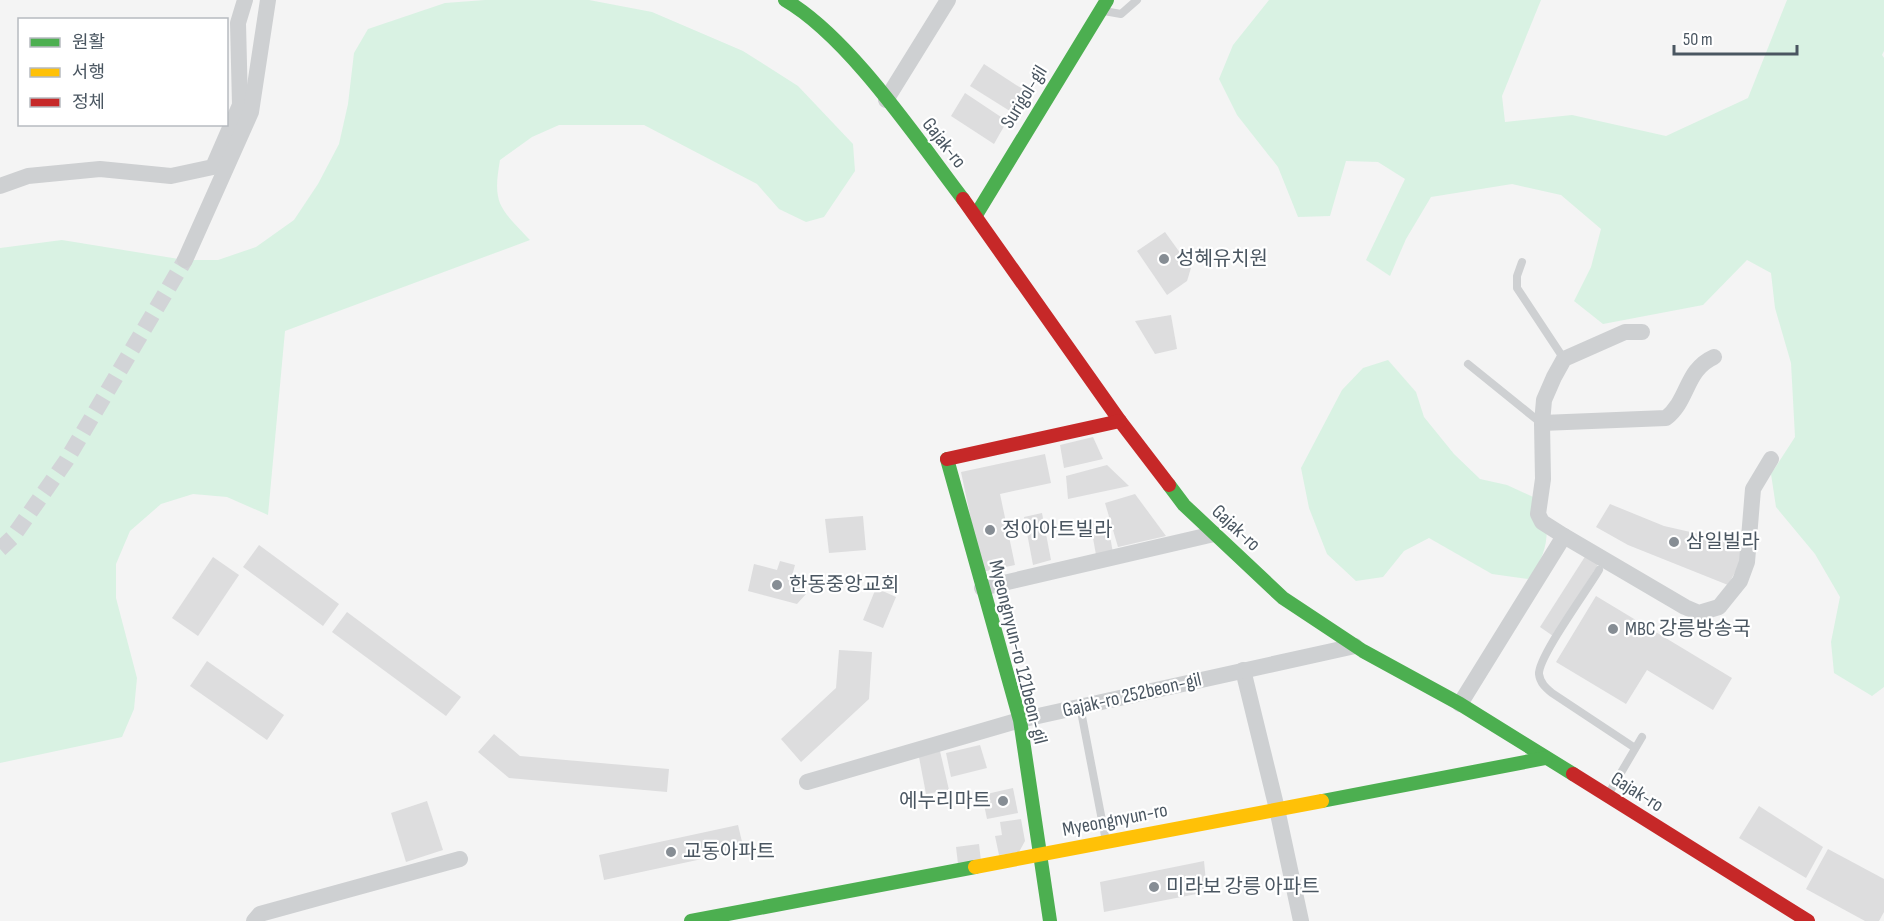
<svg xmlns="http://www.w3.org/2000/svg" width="1884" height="921" font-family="'Sofia Sans Condensed','Noto Sans KR',sans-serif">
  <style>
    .green { fill: #d9f2e3 }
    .building { fill: #ddddde }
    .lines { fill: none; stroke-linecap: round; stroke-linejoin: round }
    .street-tunnel { stroke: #d2d4d7; stroke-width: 16; stroke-dasharray: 16 8; stroke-linecap: butt }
    .lane { stroke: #ced0d2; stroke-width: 8 }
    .street { stroke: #ced0d2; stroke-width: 16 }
    .fast { stroke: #4caf50; stroke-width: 14 }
    .slow { stroke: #ffc107; stroke-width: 14 }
    .jam { stroke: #c62828; stroke-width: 14 }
    .poi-dot { fill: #868d94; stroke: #fff; stroke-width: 2 }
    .labels { text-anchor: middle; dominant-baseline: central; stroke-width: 4.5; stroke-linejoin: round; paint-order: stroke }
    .street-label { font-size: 20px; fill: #4a5661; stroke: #fff }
    .poi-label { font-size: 20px; fill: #4a5661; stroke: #fff; text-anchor: start }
  </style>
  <rect width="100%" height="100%" fill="#f4f4f4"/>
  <g class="green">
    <path d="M485 0H589L652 12 743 51 798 86 853 144 855 171 824 217 806 222 779 209 757 184 644 125H559L532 137 500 160C492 205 500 208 530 240L285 331 268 515 227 497 193 494 161 504 130 531 116 564V598L137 678 134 709 122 737 0 763V248L62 240 185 260H218L256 247 294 220 318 184 339 144 348 104 354 53 368 29 445 3Z"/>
    <polygon points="1269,0 1541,0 1502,96 1505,122 1572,115 1666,136 1748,98 1787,0 1884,0 1884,51 1882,55 1884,58 1884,687 1872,696 1834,673 1831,642 1840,597 1815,554 1776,507 1771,474 1795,437 1791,363 1775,308 1771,273 1747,260 1703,305 1603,324 1574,301 1591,267 1601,229 1561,195 1512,184 1431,197 1406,239 1390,276 1366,260 1405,179 1378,162 1346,161 1330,216 1298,217 1278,167 1237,115 1219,79 1233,45"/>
    <path d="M1388 360 1416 392 1424 417 1454 454 1480 479 1507 485 1544 502C1549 535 1549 552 1528 579L1492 574 1429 538 1404 551 1383 577 1356 581 1327 554 1309 508 1301 468 1342 390 1363 368Z"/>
  </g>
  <g class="building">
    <polygon points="984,64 1027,92 1013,113 970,86"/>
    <polygon points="965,93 1007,121 994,144 951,116"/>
    <polygon points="1165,232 1191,268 1187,281 1167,295 1137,251"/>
    <polygon points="1171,315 1177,349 1155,354 1135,321"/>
    <polygon points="1093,437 1103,459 1064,468 1060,445"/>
    <polygon points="1045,454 1051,483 1000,494 1015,565 982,572 961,472"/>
    <polygon points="1107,465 1129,486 1068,499 1066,476"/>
    <polygon points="1135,494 1166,536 1118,547 1105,503"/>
    <polygon points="1610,504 1664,526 1721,539 1745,554 1728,585 1628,545 1596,527"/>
    <polygon points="1042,513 1051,560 1033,565 1024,517"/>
    <polygon points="863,516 866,550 829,553 825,519"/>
    <polygon points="1107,519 1113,553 1096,555 1090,521"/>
    <polygon points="259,545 339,604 323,626 243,567"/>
    <polygon points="1586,555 1599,563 1553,636 1540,627"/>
    <polygon points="213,557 239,575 198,636 172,618"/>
    <polygon points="780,561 795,565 792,576 804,579 806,594 797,604 748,591 754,564 777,570"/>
    <polygon points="876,588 896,597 883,628 863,620"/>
    <polygon points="1596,596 1732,678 1713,710 1647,670 1626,704 1556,662"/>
    <polygon points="347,612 461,697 446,716 332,632"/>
    <polygon points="839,650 872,652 869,699 801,762 781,739 836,688"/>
    <polygon points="207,661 284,715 267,740 190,686"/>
    <polygon points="494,734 520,756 669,769 667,792 509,778 478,752"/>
    <polygon points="980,745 987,768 951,777 946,753"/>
    <polygon points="940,751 949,790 926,794 919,757"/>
    <polygon points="1013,788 1018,813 987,819 982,795"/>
    <polygon points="427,801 443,850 406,862 391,813"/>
    <polygon points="1759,806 1823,847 1806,878 1739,838"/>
    <polygon points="1021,819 1025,841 1019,852 999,855 995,836 1002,835 1000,822"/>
    <polygon points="738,825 744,850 604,880 599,855"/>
    <polygon points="979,844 981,861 958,864 956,847"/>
    <polygon points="1828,849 1884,879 1884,912 1879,921 1865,921 1806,889"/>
    <polygon points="1204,861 1207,892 1104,912 1100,882"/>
  </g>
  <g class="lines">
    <polyline class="street-tunnel" points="0,549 12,538 66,461 185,260"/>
    <g class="lane">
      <polyline points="1104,11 1121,14 1137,0"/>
      <polyline points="1522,262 1517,276 1517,288 1564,359"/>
      <polyline points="1468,364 1541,423"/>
      <path d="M1599 570C1588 589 1538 657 1539 674 1540 683 1546 688 1552 693L1635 748"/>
      <polyline points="1080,706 1106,841"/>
      <polyline points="1609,793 1642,737"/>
    </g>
    <g class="street">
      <polyline points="886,100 948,0"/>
      <polyline points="0,186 28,176 100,169 171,176 213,167 240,105 238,23 245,0"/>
      <polyline points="185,260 251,112 268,0"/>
      <path d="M1542 423 1666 418C1689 400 1685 370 1714 357"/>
      <polyline points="1564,536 1542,522 1538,514 1543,479 1542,423 1544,400 1554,377 1564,359 1625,332 1642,332"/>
      <polyline points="982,588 1214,534"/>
      <polyline points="1243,670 1277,809 1301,921"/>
      <polyline points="1460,704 1564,536 1685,607 1699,613 1719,607 1740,581 1747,562 1753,489 1771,459"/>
      <polyline points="807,782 1020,720 1355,646"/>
      <polyline points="254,921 260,914 460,859"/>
    </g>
    <g class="fast">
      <path d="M785 0C849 37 917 139 963 199"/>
      <polyline points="976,215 1107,0"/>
      <polyline points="947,459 1020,720 1050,921"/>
      <polyline points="1169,485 1184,505 1283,598 1363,651 1460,704 1573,774"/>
      <polyline points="1322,801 1546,758"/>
      <polyline points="691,921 975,867"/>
    </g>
    <polyline class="slow" points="975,867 1322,801"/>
    <g class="jam">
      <polyline points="963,199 1120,421 1169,485"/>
      <polyline points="947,459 1120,421"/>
      <polyline points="1573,774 1808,921"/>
    </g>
  </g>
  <g class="poi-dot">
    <circle cx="1164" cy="259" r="6"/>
    <circle cx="990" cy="530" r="6"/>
    <circle cx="1674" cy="542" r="6"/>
    <circle cx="777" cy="585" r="6"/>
    <circle cx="1613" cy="629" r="6"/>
    <circle cx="1003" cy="801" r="6"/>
    <circle cx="671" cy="852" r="6"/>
    <circle cx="1154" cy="887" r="6"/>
  </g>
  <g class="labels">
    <g class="street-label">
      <text transform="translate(1024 97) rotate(-58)">Surigol-gil</text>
      <text transform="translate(944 143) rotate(52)">Gajak-ro</text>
      <text transform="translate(1236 528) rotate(43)">Gajak-ro</text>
      <text transform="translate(1018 652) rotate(76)">Myeongnyun-ro 121beon-gil</text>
      <text transform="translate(1132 695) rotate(-13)">Gajak-ro 252beon-gil</text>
      <text transform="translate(1637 792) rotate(32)">Gajak-ro</text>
      <text transform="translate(1115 820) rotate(-11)">Myeongnyun-ro</text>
    </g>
    <g class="poi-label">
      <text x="1176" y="259">성혜유치원</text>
      <text x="1002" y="530">정아아트빌라</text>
      <text x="1686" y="542">삼일빌라</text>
      <text x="789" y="585">한동중앙교회</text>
      <text x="1625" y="629">MBC 강릉방송국</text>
      <text x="991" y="801" text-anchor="end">에누리마트</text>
      <text x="683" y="852">교동아파트</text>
      <text x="1166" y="887">미라보 강릉 아파트</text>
    </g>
  </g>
  <rect x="18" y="18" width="210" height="108" fill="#ffffff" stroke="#b7bbc0" stroke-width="1.5"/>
  <rect x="30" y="38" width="30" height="9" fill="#4caf50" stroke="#b7bbc0" stroke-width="1.5"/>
  <text x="72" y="48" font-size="18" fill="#4a5661">원활</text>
  <rect x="30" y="68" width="30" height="9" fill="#ffc107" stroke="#b7bbc0" stroke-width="1.5"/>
  <text x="72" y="78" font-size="18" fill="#4a5661">서행</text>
  <rect x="30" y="98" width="30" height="9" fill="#c62828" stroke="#b7bbc0" stroke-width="1.5"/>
  <text x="72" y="108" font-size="18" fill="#4a5661">정체</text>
  <path d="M1674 45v9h123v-9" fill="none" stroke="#4a5661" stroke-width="3"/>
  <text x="1683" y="45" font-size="18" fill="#4a5661" stroke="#ffffff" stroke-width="4.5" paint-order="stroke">50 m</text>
</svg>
